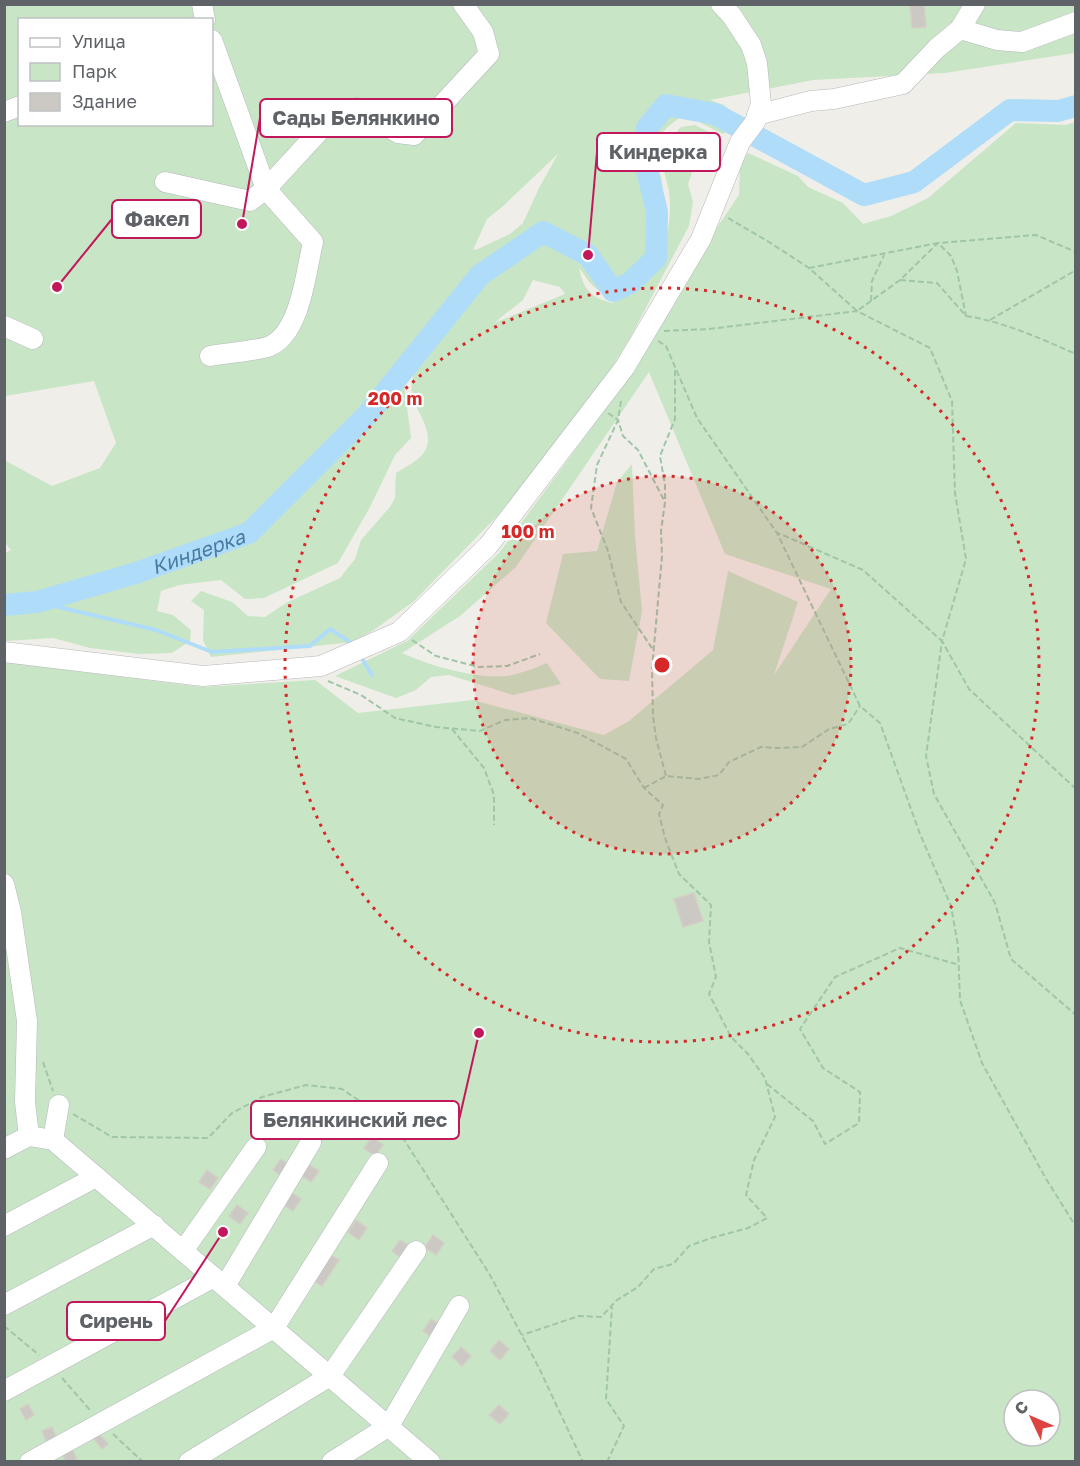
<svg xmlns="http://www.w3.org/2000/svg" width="1080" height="1466" font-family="'Golos Text',sans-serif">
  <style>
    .green { fill: #c8e5c6; fill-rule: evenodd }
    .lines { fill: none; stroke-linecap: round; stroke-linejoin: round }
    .stream { stroke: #afddf9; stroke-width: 4 }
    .river { stroke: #afddf9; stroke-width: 22 }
    .building { fill: #ccc9c4; stroke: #d4cfc6; stroke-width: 1.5 }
    .minor-casing { stroke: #b5b8bb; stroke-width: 21 }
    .path { stroke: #a0c6a8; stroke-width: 2; stroke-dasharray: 6 3; stroke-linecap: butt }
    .minor { stroke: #fff; stroke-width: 20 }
    .ring { fill: none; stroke: #d62828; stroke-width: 3; stroke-dasharray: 3 6 }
    .labels { text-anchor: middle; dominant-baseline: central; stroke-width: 4.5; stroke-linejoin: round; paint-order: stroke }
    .water-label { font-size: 20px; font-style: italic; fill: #487aa2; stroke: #fff }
    .centre { fill: #d62828; stroke: #fff; stroke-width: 3 }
    .ring-label { font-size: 18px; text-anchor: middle; font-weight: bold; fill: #d62828; stroke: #fff; stroke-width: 4.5; stroke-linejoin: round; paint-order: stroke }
    .leader { fill: none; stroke: #c2185b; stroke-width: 2 }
    .callout-dot { fill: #c2185b; stroke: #fff; stroke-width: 2 }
    .callout { fill: #fff; stroke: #c2185b; stroke-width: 2 }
    .callout-label { font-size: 20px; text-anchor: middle; font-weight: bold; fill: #5f6367 }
  </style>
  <rect width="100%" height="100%" fill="#f0eee8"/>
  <g class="green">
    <path d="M5 5H1075V53L945 73 813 80 710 100 724 105 738 119 731 129 723 134 695 120 679 118C670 125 657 134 654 146 650 158 658 166 661 177 667 204 661 231 660 258 668 238 672 214 669 192 668 181 660 165 663 155 665 145 674 135 681 127L695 125 717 136 694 166 688 184 693 202 689 226 630 338 602 383 506 507 414 601 374 630 353 642 211 657 203 640 204 610 191 601 201 591 232 602 248 616 265 617 286 603 340 578 355 559 361 540 390 507 395 498 396 473C405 467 421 460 426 449 434 430 416 412 412 395 411 387 412 379 414 371L404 383 411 438 395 455 370 507 338 563 264 598 245 599 221 580 179 585 161 591 157 611 173 615 191 630 190 641 172 653 140 654 90 648 53 638 5 641V553L11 550 5 543 4 460 52 486 100 468 116 443 94 381 5 396ZM20 20H212V124H20ZM558 154 540 186 523 223 510 234 478 249 473 250 487 219 502 207ZM659 263 657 268 632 290 612 303C590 297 584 290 579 268 585 275 589 284 598 290 620 306 642 274 659 263ZM533 280 560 287 565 294 494 323 523 300Z"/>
    <path d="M1075 122V1461L5 1462V662L202 687 315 680 358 713 473 700 604 735 629 721 713 650 728 571 798 602 774 675 831 589 725 554 649 372 516 567 460 616 402 653C430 666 476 679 507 676 520 674 535 668 547 663L561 684 513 695 449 675 431 677 416 690 396 698 335 676 407 641 499 553 633 372 703 248 739 195 740 165 748 153 798 176 808 187 843 203 863 224 891 216 928 198 1016 123 1066 125ZM1014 1400H1050V1436H1014Z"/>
    <polygon points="632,464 635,535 642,611 629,681 600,679 546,623 563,554 597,551 617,482"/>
  </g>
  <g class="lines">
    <g class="stream">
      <polyline points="37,602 156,630 212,652 310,646 330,629 353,644"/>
      <polyline points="360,655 372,675"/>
    </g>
    <path class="river" id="s1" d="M4 605 37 602 136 573 249 533 368 414 480 275 543 232 588 255 613 291 630 283 656 258 657 212 645 162 647 128 666 105 715 114 864 195 914 182 1010 110 1058 111 1076 106"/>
  </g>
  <g class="building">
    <polygon points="910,4 924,4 926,27 912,28"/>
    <polygon points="694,893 703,921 683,927 674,899"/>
    <polygon points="372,1137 383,1145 375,1156 364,1148"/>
    <polygon points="281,1159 292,1167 284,1178 273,1170"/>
    <polygon points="307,1163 319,1171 311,1182 299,1174"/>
    <polygon points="207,1170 218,1178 210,1189 199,1182"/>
    <polygon points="289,1191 301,1199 293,1211 281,1203"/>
    <polygon points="237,1205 248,1213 240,1224 229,1216"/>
    <polygon points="356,1220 367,1228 359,1240 348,1232"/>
    <polygon points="433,1235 444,1243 436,1255 425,1247"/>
    <polygon points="400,1240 411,1247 403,1259 392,1251"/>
    <polygon points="330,1255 339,1260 322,1286 313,1280"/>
    <polygon points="431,1319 443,1327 435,1339 423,1331"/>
    <polygon points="499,1340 509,1349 500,1360 490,1351"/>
    <polygon points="461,1347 471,1356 462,1366 452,1357"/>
    <polygon points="28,1404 34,1415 26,1420 20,1409"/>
    <polygon points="499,1405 509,1414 500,1424 489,1415"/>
    <polygon points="52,1427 56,1437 46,1441 42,1431"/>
    <polygon points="98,1433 108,1444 102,1449 93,1438"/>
    <polygon points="72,1449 77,1460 66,1462 62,1454"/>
  </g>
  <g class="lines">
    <g class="minor-casing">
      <g id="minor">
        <polyline points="202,4 205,20"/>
        <polyline points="960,29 975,4"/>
        <polyline points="4,112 20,106"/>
        <polyline points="757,115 811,101 834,99 903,84 937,48 960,29 997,40 1022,42 1076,22"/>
        <polyline points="165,182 250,201 266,189 334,115 357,108 398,133 414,135 489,54 483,32 463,4"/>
        <polyline points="4,326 33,339"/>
        <path d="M210 356C225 353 258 351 270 346 301 332 306 271 313 242L266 189 212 40"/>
        <polyline points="4,652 203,676 321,666 399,632 488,546 625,367 701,239 740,142 755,122 761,104 757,63 751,45 732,16 721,4"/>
        <polyline points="4,884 11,912 27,1021 25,1102 29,1136 53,1140 430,1462"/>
        <polyline points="53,1140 59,1105"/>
        <polyline points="4,1149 29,1136"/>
        <polyline points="4,1226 96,1177"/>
        <polyline points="183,1251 256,1147"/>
        <polyline points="225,1286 311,1142"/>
        <polyline points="4,1305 154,1225"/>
        <polyline points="4,1391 214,1277"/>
        <polyline points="30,1462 274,1328 378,1163"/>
        <polyline points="189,1462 330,1376 416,1251"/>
        <polyline points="332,1462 389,1426 459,1306"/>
      </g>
    </g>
    <g class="path">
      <polyline points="728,218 769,242 809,268 857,311 900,280 938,243 1036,235 1076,252"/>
      <polyline points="809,268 938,243 951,256 957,271 966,316"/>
      <path d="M900 280 937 283 966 316C1005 322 1039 338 1076 354"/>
      <polyline points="871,301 872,281 884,255"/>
      <polyline points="990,320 1076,270"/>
      <polyline points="664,331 709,329 857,311 930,348 952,401 955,493 966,559 942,641 863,570 778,533"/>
      <polyline points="658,341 666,346 697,418 777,533 860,706 880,723 920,834 951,906 958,946 960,1000 982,1063 1045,1177 1076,1227"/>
      <polyline points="621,401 618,420 597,465 591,508 608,551 621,602 654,651"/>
      <polyline points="608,413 618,420 623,436 638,450 665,502 661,531 662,556 652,669 653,716 656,738 666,776"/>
      <polyline points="665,499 665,485 660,456 675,419 675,370"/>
      <polyline points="412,640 436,656 479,667 507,666 540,654"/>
      <polyline points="328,681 361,695 395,718 436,727 480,731 505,720 530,718 578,733 626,759 644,788 663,805 659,814 665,838 679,874 711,905 709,942 716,977 709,994 731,1037 748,1054 765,1078 775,1117 754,1160 746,1195 767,1218 748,1228 711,1238 689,1246 673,1264 654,1269 638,1287 617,1300 601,1317 579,1316 522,1335"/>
      <polyline points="452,729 484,768 494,795 494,825"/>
      <polyline points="644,788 666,776 699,779 719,775 729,762 761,747 777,748 802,747 829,729 848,724 860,706"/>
      <polyline points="1076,789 969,689 942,641 926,756 934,794 995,903 1011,959 1076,1015"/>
      <polyline points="43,1062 53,1091"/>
      <polyline points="767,1084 813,1121 825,1144 859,1123 860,1092 823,1068 800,1029 835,977 900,948 956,964"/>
      <polyline points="73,1114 112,1137 208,1138 232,1113 262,1097 306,1085 342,1089 377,1113 403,1138 490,1275 539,1368 583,1462"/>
      <polyline points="4,1326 39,1355"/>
      <polyline points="62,1378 90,1410"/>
      <polyline points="113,1434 143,1462"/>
      <polyline points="607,1462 624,1426 606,1399 612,1307"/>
    </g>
    <use href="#minor" class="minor"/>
  </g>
  <circle cx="662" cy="665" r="189" fill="#d62828" fill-opacity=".12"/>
  <g class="ring">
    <circle cx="662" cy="665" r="189"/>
    <circle cx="662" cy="665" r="377"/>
  </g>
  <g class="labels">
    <g class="water-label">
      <text stroke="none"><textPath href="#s1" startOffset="202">Киндерка</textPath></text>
    </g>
  </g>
  <circle cx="662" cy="665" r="9" class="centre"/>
  <g class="ring-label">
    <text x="395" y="405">200 m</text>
    <text x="528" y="538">100 m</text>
  </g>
  <path class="leader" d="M242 224L260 118M588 255L597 152M57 287L112 219M479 1033L459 1120M223 1232L165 1321"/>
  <g class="callout-dot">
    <circle cx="242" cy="224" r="6"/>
    <circle cx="588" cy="255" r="6"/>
    <circle cx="57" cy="287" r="6"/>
    <circle cx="479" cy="1033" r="6"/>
    <circle cx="223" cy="1232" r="6"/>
  </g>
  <g class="callout">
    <rect x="260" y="99" width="192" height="38" rx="6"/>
    <rect x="597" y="133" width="123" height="38" rx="6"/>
    <rect x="112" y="200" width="89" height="38" rx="6"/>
    <rect x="251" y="1101" width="208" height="38" rx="6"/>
    <rect x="67" y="1302" width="98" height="38" rx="6"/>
  </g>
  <g class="callout-label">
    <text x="356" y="125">Сады Белянкино</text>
    <text x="658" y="159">Киндерка</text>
    <text x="157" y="226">Факел</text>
    <text x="355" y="1127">Белянкинский лес</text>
    <text x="116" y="1328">Сирень</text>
  </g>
  <rect width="1080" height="1466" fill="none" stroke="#5f6367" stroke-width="12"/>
  <rect x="18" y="18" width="195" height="108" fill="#ffffff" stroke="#bfc1c2" stroke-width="1.5"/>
  <rect x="30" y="38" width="30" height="9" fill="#ffffff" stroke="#bfc1c2" stroke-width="1.5"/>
  <text x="72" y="48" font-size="18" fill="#5f6367">Улица</text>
  <rect x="30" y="63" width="30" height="18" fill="#c8e5c6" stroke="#bfc1c2" stroke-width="1.5"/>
  <text x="72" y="78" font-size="18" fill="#5f6367">Парк</text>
  <rect x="30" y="93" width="30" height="18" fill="#ccc9c4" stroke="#bfc1c2" stroke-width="1.5"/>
  <text x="72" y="108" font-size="18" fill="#5f6367">Здание</text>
  <g transform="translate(1032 1418) rotate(314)"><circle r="28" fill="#ffffff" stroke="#bfc1c2" stroke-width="1.5"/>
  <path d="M0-4.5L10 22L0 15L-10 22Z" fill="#dd4340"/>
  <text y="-9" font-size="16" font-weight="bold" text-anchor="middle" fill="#5f6367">С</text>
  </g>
</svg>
